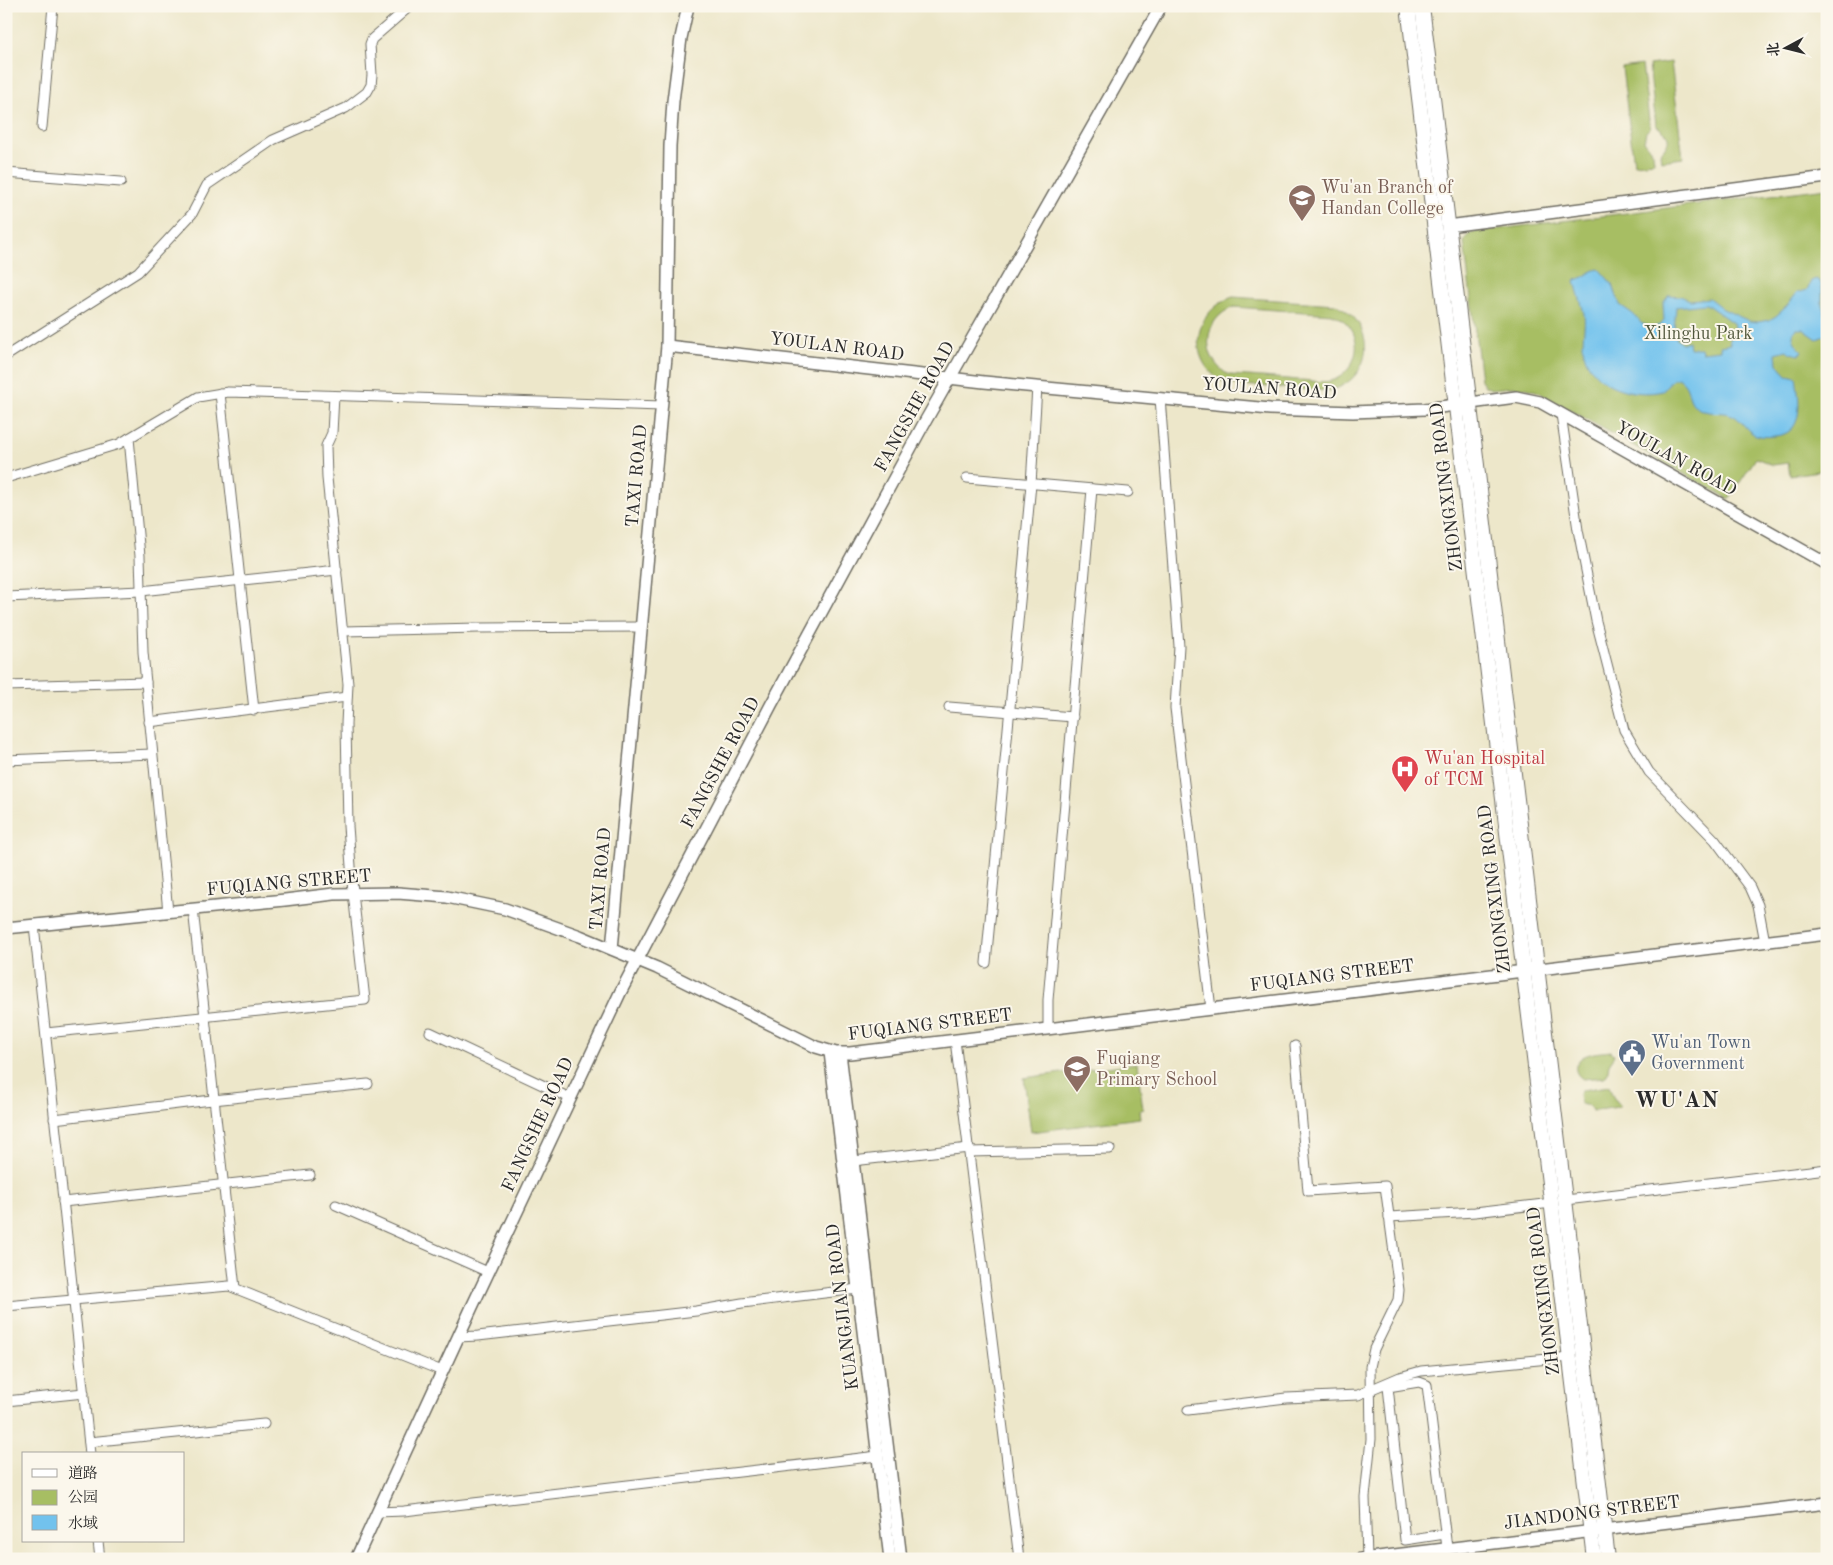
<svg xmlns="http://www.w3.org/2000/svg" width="1833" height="1565" font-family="'Old Standard TT','Noto Serif SC',serif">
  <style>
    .green { fill: #a7be63; stroke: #697447; fill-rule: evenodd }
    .water { fill: #72c2ed; stroke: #4e768c; fill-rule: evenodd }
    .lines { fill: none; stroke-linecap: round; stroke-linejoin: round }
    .minor-casing { stroke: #6f6d63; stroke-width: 11 }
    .tertiary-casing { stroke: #6f6d63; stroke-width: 14 }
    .primary-casing { stroke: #6f6d63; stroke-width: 16 }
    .minor { stroke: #fff; stroke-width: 9 }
    .tertiary { stroke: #fff; stroke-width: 11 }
    .primary { stroke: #fff; stroke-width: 14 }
    .labels { text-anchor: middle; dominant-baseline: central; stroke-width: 4; stroke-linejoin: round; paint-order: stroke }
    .education-label { font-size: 18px; fill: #785e54; stroke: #fbf7ec; text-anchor: start }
    .park-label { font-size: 18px; fill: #50573c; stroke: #fbf7ec }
    .street-label { font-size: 18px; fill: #2b2b2b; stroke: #fbf7ec }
    .health-label { font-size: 18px; fill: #be3a42; stroke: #fbf7ec; text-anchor: start }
    .service-label { font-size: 18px; fill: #4e5e75; stroke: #fbf7ec; text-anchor: start }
    .district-label { font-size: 22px; font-weight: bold; letter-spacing: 1px; fill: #2b2b2b; stroke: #fbf7ec }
  </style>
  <rect width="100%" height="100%" fill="#fbf7ec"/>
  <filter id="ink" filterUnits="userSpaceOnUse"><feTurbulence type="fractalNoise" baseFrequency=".02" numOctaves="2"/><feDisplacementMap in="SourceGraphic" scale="10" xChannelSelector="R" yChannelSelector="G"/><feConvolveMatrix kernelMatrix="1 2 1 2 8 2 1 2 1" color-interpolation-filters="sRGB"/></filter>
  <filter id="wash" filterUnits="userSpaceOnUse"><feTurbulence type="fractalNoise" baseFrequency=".0096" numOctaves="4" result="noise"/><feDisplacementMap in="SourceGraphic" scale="20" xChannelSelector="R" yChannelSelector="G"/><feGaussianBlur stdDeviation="1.12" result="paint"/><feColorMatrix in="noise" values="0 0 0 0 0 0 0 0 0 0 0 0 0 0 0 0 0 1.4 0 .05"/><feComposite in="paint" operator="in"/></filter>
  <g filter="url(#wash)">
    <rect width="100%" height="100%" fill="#ede7ca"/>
    <g class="green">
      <path d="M1671 62 1683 158 1661 161 1660 153C1675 137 1667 135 1656 125L1649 65Z"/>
      <polygon points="1642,65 1650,128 1646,132 1644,141 1653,153 1654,162 1634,164 1622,68"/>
      <polygon points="1827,188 1827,470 1790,475 1788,463 1773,465 1756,458 1729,499 1536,391 1525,388 1513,387 1491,389 1485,386 1481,380 1464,242 1468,235 1474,232"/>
      <path d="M1233 297 1335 304C1378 323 1375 379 1329 391L1227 384C1186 364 1190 312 1233 297ZM1234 307 1332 314C1345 319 1354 329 1356 342 1358 359 1347 377 1330 381 1321 383 1309 380 1299 380 1276 378 1253 376 1229 375 1200 359 1202 318 1234 307Z"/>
      <path d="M1611 1051 1615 1055 1609 1064 1607 1075 1604 1077 1583 1079C1571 1072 1575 1059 1587 1055 1594 1052 1604 1052 1611 1051Z"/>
      <polygon points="1137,1063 1143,1109 1139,1110 1140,1118 1031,1132 1024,1078"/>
      <polygon points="1609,1086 1613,1097 1620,1105 1618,1107 1592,1111 1590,1106 1580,1104 1579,1094 1582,1090"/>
    </g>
    <path class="water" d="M1599 269 1613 285 1620 305 1633 314 1642 324 1653 327 1660 325 1664 321 1663 303 1669 295 1680 296 1690 300 1709 298 1723 309 1749 321 1758 322 1769 320 1776 316 1786 307 1797 293 1807 290 1811 281 1816 279 1820 281 1822 288V305L1827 319V335L1817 339 1803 329H1797C1788 335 1796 345 1802 351L1799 355 1790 353 1787 350 1776 353 1777 364 1787 375 1796 377C1799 399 1806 434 1775 436 1768 437 1762 437 1756 435 1745 431 1742 419 1732 415 1720 410 1706 416 1695 406 1685 397 1692 386 1678 378L1672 380 1663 391C1633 398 1592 386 1584 353 1581 340 1586 327 1584 314 1582 303 1577 292 1575 280 1586 278 1588 271 1599 269ZM1706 304 1733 323 1735 332 1732 338H1729L1730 344 1720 346V350L1702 352 1701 348H1690L1689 341 1682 343 1677 340 1674 330 1676 307Z"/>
  </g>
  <g filter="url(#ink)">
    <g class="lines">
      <g class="minor-casing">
        <g id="minor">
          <polyline points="42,127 53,6"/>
          <polyline points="6,173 121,182"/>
          <polyline points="6,356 138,272 192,214 207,185 273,140 346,108 367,92 371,85 372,75 370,44 372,39 410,6"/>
          <polyline points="220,393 254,710"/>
          <polyline points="1160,398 1179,646 1175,708 1211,1009"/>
          <polyline points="1561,414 1578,530 1596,621 1624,730 1649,772 1715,840 1750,887 1758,905 1765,942"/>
          <polyline points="129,438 140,556 143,652 168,912"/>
          <polyline points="6,478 119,444 198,397 228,392 662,406"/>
          <polyline points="967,478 1128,492"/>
          <polyline points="6,597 141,591 337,570"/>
          <polyline points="343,631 479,628 641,627"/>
          <polyline points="6,686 146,682"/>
          <polyline points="949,707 1073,717"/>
          <polyline points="149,722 347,697"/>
          <polyline points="6,760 152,754"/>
          <polyline points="193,909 235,1288"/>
          <polyline points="34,925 90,1454"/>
          <polyline points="986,963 1031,484 1037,387"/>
          <polyline points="1048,1029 1048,1000 1092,489"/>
          <polyline points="430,1032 570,1098"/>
          <polyline points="46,1033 365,1000 353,893 348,826 346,724 348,684 327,478 326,446 332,433 334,396"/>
          <polyline points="955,1040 1019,1559"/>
          <polyline points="1295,1046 1308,1191 1385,1186 1399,1290 1398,1300 1374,1349 1370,1367 1371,1439 1365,1497 1367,1558"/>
          <polyline points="54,1119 203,1101 368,1084"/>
          <polyline points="969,1152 1110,1149"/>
          <polyline points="853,1161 969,1148"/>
          <polyline points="1566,1200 1827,1169"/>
          <polyline points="63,1202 310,1175"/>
          <polyline points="336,1205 488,1272"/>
          <polyline points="1389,1217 1475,1212 1552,1203"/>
          <polyline points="6,1306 229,1286 442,1371"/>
          <polyline points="458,1337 478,1336 696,1311 742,1303 858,1289"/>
          <polyline points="6,1401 84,1393"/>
          <polyline points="1188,1410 1286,1398 1358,1395 1400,1377 1421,1371 1570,1357"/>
          <polyline points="89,1442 264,1424"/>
          <polyline points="377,1512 404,1511 878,1456"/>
          <polyline points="1445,1534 1405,1540 1388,1387 1419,1382 1427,1385 1447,1548"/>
          <polyline points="98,1541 100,1559"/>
        </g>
      </g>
      <g class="tertiary-casing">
        <g id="tertiary">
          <polyline points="1448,226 1827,177"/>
          <polyline points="667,346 984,382 1270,409 1353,412 1425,409 1516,397 1540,402 1827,564"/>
          <polyline points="6,928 285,900 334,894 398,893 447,897 505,909 580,936 657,968 816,1047 836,1053 850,1053 1827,934"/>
          <polyline points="612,949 667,346 670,146 673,101 681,38 688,6"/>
          <polyline points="830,1052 890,1559"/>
          <polyline points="840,1053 901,1559"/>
          <polyline points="356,1559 472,1307 620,993 771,705 922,427 1161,6"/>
          <polyline points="1361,1559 1827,1503"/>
        </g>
      </g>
      <g class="primary-casing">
        <g id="primary">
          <polyline points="1408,6 1594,1559"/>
          <polyline points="1422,6 1608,1559"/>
        </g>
      </g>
      <use href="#minor" class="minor"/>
      <use href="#tertiary" class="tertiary"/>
      <use href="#primary" class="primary"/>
    </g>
  </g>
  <defs>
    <g id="university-pin" transform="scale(1.4375)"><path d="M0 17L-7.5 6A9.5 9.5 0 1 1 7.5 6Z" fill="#8d6e63" stroke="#fbf7ec"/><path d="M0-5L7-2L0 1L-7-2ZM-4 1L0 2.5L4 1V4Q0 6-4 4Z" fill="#fff"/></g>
    <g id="hospital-pin" transform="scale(1.4375)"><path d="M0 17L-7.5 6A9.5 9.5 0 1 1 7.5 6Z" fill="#e0444e" stroke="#fbf7ec"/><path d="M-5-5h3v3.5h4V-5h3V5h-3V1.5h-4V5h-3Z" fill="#fff"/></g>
    <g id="civic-pin" transform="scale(1.4375)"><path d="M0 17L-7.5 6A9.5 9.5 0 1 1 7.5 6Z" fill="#5c6f8a" stroke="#fbf7ec"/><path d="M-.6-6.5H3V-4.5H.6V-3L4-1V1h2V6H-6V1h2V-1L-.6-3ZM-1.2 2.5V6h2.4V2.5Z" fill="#fff"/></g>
    <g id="school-pin" transform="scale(1.4375)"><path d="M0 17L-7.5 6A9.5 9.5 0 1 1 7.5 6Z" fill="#8d6e63" stroke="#fbf7ec"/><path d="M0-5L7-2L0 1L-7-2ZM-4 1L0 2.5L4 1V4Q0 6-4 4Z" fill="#fff"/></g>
  </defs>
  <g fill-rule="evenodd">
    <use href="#university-pin" x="1302" y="198"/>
    <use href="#hospital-pin" x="1405" y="769"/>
    <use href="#civic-pin" x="1632" y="1053"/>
    <use href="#school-pin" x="1077" y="1069"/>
  </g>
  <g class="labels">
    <g class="education-label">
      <text x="1321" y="188">Wu'an Branch of<tspan x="1321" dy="21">Handan College</tspan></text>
      <text x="1096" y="1059">Fuqiang<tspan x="1096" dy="21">Primary School</tspan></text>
    </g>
    <g class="park-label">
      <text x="1698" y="334">Xilinghu Park</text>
    </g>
    <g class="street-label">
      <text transform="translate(837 347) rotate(7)">YOULAN ROAD</text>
      <text transform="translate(1269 389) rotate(4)">YOULAN ROAD</text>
      <text transform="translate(915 407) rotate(-61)">FANGSHE ROAD</text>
      <text transform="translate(1676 459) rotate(29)">YOULAN ROAD</text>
      <text transform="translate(637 476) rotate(-85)">TAXI ROAD</text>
      <text transform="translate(1447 487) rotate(-97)">ZHONGXING ROAD</text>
      <text transform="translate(721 763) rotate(-62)">FANGSHE ROAD</text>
      <text transform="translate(601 879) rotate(-85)">TAXI ROAD</text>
      <text transform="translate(289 883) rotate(-5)">FUQIANG STREET</text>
      <text transform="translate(1495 889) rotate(-97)">ZHONGXING ROAD</text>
      <text transform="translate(1332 976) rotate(-7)">FUQIANG STREET</text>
      <text transform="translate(930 1025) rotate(-7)">FUQIANG STREET</text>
      <text transform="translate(538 1125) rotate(-65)">FANGSHE ROAD</text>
      <text transform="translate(1544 1291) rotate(-97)">ZHONGXING ROAD</text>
      <text transform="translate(843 1307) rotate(-97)">KUANGJIAN ROAD</text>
      <text transform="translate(1592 1513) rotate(-7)">JIANDONG STREET</text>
    </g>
    <g class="health-label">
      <text x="1424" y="759">Wu'an Hospital<tspan x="1424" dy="21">of TCM</tspan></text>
    </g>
    <g class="service-label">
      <text x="1651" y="1043">Wu'an Town<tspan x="1651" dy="21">Government</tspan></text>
    </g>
    <g class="district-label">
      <text x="1677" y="1101">WU'AN</text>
    </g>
  </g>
  <rect width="1833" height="1565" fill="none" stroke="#fbf7ec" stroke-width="25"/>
  <rect x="22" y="1452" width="162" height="90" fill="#fbf7ec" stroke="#a8a59f"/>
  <rect x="32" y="1469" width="25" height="8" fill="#ffffff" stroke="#a8a59f"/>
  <text x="68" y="1478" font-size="15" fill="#2b2b2b">道路</text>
  <rect x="32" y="1490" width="25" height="15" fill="#a7be63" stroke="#a8a59f"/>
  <text x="68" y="1502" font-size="15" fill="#2b2b2b">公园</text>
  <rect x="32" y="1515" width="25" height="15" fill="#72c2ed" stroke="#a8a59f"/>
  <text x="68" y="1528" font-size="15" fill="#2b2b2b">水域</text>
  <g transform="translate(1786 48) rotate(263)" stroke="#fbf7ec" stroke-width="4" paint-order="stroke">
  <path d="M0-4L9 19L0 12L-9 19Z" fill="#2b2b2b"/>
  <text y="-8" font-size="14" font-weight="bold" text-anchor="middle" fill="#2b2b2b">北</text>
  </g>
</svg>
